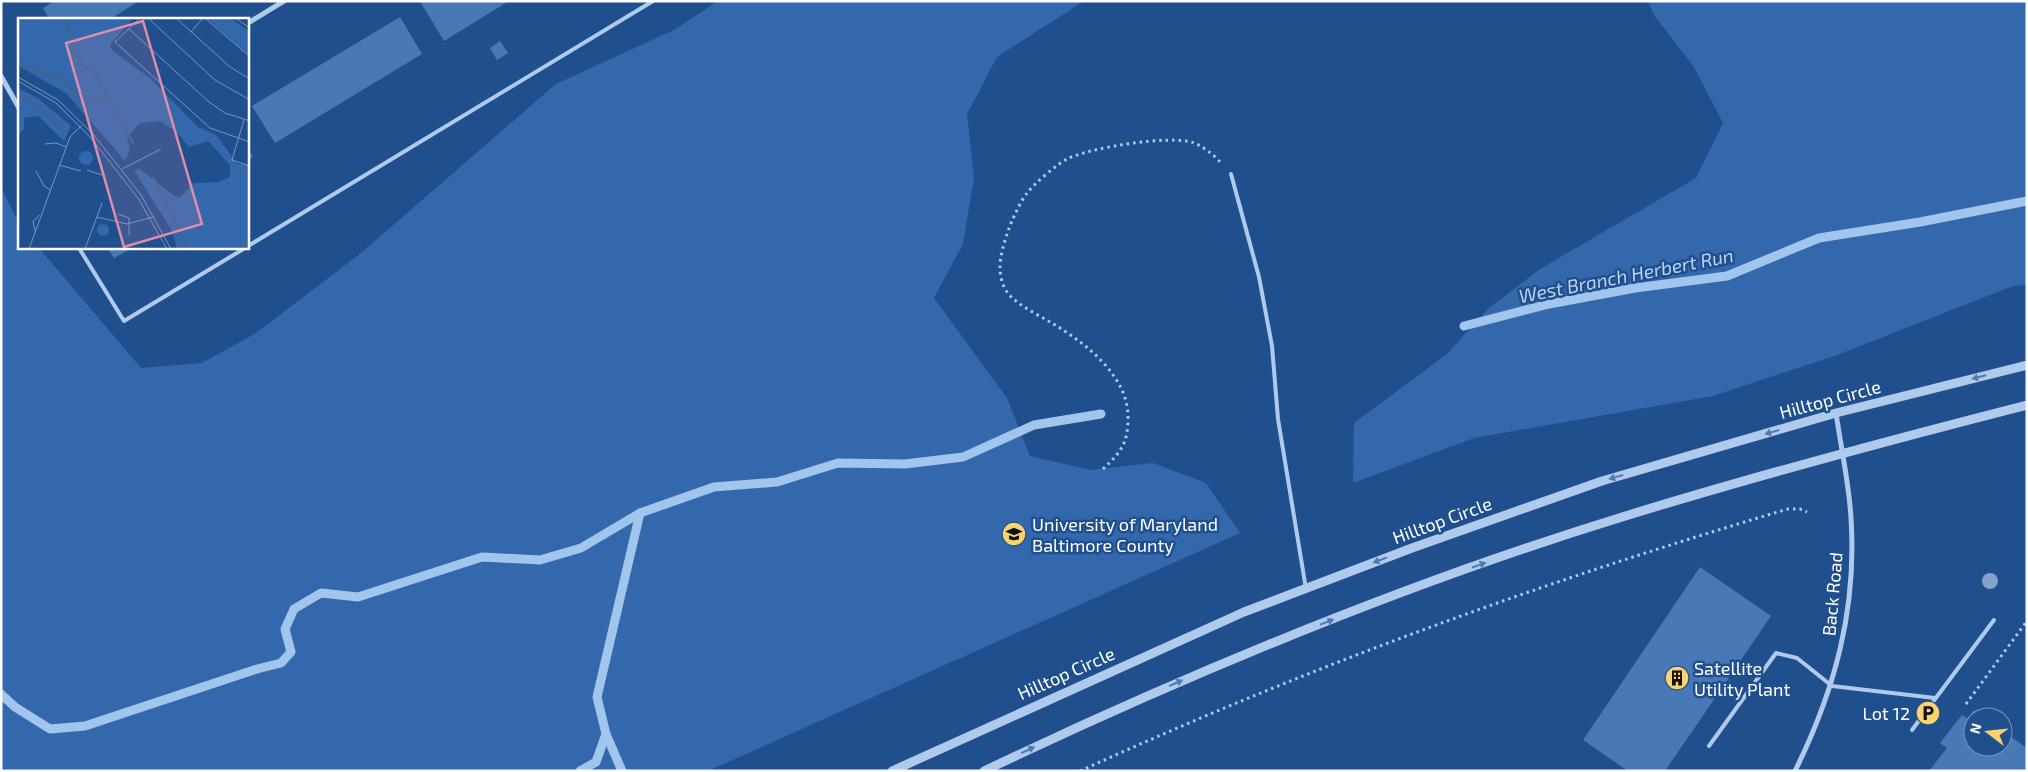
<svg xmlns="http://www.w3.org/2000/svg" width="2028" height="772" font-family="'Exo 2',sans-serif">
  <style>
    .green { fill: #3369ac }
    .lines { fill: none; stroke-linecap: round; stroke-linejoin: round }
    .stream { stroke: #a2c5ee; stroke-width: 9 }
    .building { fill: #4878b6 }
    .path { stroke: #afcaec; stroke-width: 3; stroke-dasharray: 2.5 4; stroke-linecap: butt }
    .service { stroke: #afcaec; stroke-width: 4 }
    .minor { stroke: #afcaec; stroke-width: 5 }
    .tertiary { stroke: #afcaec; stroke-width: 9 }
    .tree { fill: #83a2c9 }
    .oneway { fill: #527aaf }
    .labels { text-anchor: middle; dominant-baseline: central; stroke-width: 5; stroke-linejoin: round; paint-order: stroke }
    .street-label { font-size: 18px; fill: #fff; stroke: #204f8e }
    .poi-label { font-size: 18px; fill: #fff; stroke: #204f8e; text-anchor: start }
    .water-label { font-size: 19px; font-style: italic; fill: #bbd4f3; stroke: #204f8e }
    .inset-river { fill: none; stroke: #416390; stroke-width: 2.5 }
    .inset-road { fill: none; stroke: #7995bb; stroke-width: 1 }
    .view { fill: #e08cad; fill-opacity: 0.15; stroke: #e08cad; stroke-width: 2.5 }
    .inset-edge { fill: none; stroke: #fff; stroke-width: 2.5 }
  </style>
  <rect width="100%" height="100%" fill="#204f8e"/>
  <g class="green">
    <polygon points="718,1 1084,1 997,57 967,114 974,178 963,244 934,298 1007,398 1030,456 1091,470 1153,463 1206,483 1240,533 708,771 1,771 1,188 19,223 19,248 39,248 141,368 202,363 256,333 361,253 556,84 674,30"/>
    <polygon points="1648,1 2027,1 2027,285 2013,286 1837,355 1713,396 1474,438 1353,483 1354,423 1447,354 1488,309 1540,269 1696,178 1723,123 1694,67 1654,15"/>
  </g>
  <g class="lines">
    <g class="stream">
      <polyline points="1464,326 1549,304 1635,288 1727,276 1819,238 1920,222 2027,201"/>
      <polyline points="1,694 15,707 50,729 85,726 257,669 281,663 291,652 285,629 294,609 321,593 358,597 482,557 540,560 581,548 640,513 714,487 777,482 838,463 905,464 963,457 1034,425 1101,414"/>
      <polyline points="606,734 622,771"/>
      <polyline points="580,771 596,762 606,734 597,697 640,513"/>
    </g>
  </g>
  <g class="building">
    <polygon points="54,1 139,1 110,19 49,19 43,8"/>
    <polygon points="423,1 509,1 444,41 421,3"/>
    <polygon points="400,17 422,54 275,143 252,106"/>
    <polygon points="500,41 508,53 497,60 490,48"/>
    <polygon points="248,148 253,157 248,160"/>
    <polygon points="107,248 132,248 114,258"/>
    <polygon points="1700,567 1771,616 1665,771 1628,771 1583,740"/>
    <polygon points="1974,710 1984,717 1973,717 1973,747 2003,747 2003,731 2027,748 2027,771 1929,771 1947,748 1940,743 1962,715 1968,719"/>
  </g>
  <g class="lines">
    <g class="path">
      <path d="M1103 469C1122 451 1128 443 1128 417 1128 378 1090 347 1060 328 1045 318 1017 306 1007 292 1002 285 1000 275 1000 267 1000 247 1015 209 1027 193 1034 184 1057 164 1067 159 1088 148 1172 134 1194 143 1204 147 1214 155 1221 163"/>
      <polyline points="1966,704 2027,621"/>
      <path d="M1080 771C1311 666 1544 581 1788 509H1800L1807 512"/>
    </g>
    <g class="service">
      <polyline points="1231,174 1259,277 1272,346 1278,419 1306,589"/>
      <polyline points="248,246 653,1"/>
      <polyline points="79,248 124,321 245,248"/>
      <polyline points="1912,730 1994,620"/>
      <polyline points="1709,746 1776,653 1797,658 1832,686 1935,698"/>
    </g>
    <g class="minor">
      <polyline points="248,23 284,1"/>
      <polyline points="1,76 19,108"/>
      <path d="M1795 771C1835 690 1857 609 1851 518 1849 483 1841 448 1836 413"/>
    </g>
    <g class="tertiary">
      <polyline points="892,771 1244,612 1412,548 1602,481 1836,413 2027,365"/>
      <path d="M984 771C1190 673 1401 585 1619 518 1754 476 1890 440 2027 405"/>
    </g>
  </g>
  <circle class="tree" cx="1990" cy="581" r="8"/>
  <defs><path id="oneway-solid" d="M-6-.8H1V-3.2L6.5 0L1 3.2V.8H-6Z" transform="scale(1.25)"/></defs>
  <g class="oneway">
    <use href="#oneway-solid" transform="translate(1979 377) rotate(166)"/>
    <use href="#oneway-solid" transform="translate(1772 432) rotate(164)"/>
    <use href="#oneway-solid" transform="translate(1616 477) rotate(164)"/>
    <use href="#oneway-solid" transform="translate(1380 560) rotate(159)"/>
    <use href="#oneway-solid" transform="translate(1479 565) rotate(-19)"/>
    <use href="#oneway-solid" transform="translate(1327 622) rotate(-21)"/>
    <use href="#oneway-solid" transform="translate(1176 683) rotate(-24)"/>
    <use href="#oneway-solid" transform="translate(1028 750) rotate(-25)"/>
  </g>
  <defs>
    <g id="university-disc" transform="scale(1.25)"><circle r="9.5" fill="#fad36f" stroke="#204f8e"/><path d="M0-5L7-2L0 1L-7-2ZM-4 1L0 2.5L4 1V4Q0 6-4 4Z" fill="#111"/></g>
    <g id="building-disc" transform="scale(1.25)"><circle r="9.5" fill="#fad36f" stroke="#204f8e"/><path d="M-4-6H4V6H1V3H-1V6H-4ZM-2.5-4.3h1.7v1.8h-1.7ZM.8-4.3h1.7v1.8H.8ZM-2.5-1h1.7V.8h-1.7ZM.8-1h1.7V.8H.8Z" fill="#111"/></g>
    <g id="parking-disc" transform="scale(1.25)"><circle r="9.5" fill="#fad36f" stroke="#204f8e"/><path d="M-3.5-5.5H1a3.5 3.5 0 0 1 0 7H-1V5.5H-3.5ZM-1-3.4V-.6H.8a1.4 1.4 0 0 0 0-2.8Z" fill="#111"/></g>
  </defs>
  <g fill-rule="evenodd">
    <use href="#university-disc" x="1014" y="534"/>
    <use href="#building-disc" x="1677" y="678"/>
    <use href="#parking-disc" x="1928" y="713"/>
  </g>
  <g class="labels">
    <g class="street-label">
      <text transform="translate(1830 399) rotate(-15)">Hilltop Circle</text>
      <text transform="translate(1442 520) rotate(-20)">Hilltop Circle</text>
      <text transform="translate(1832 594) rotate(-85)">Back Road</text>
      <text transform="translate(1066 673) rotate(-24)">Hilltop Circle</text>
    </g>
    <g class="poi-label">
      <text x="1032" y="524">University of Maryland<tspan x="1032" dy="21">Baltimore County</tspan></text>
      <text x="1694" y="668">Satellite<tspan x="1694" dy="21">Utility Plant</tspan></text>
      <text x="1910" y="713" text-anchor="end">Lot 12</text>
    </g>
    <g class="water-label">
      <text transform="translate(1626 275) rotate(-11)">West Branch Herbert Run</text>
    </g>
  </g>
  <g transform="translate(18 18)">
    <rect width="231" height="231" fill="#204f8e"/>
    <path d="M0 0H115L92 27 95 33 133 61 180 109 198 117 219 146 231 147V231H159L154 213 116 152 122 151 156 178 162 179 176 165 201 164 212 159V147L190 123 171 129 158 113 142 103 122 105 109 119 112 132 107 143 48 75 0 48ZM189 0H212L231 13V38ZM0 70 21 81 53 108 46 123 20 98 6 100V112L0 116ZM61 140a7 7 0 1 1 14 0a7 7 0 1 1-14 0ZM79 212a6 6 0 1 1 12 0a6 6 0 1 1-12 0Z" fill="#3369ac"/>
    <path class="inset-river" d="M44 0 56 19 55 32 67 50 75 52 115 125M0 46 44 62 66 84 91 82M0 78 21 89 41 108 46 104M135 159 171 231"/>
    <path class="inset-road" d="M122 0 97 24 192 110 232 124M130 0 197 62 232 82M158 0 212 49 232 61M187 0 232 39M217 0 232 10M111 11 191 84 207 95 232 103M173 14 185 0M0 59 40 82 75 116 123 177 153 231M0 63 38 85 72 119 120 180 149 231M226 102 214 142 232 148M27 126 38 125 48 129M41 147 63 153M104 151 143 131M69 152 84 157M18 153 26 168 32 172M100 196 111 200V217M79 199 109 206 135 199M17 213 15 203 22 197M11 231 52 119 64 107M67 231 84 185"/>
    <path class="view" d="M125 3 184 206 106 229 48 25Z"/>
    <rect width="231" height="231" class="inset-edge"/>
  </g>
  <rect width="2028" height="772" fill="none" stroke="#ffffff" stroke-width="5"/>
  <g transform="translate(1988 732) rotate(286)"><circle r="24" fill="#204f8e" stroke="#7995bb"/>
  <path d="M0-4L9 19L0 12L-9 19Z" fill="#fad36f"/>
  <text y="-8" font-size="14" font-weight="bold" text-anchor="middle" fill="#ffffff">N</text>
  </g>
</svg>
